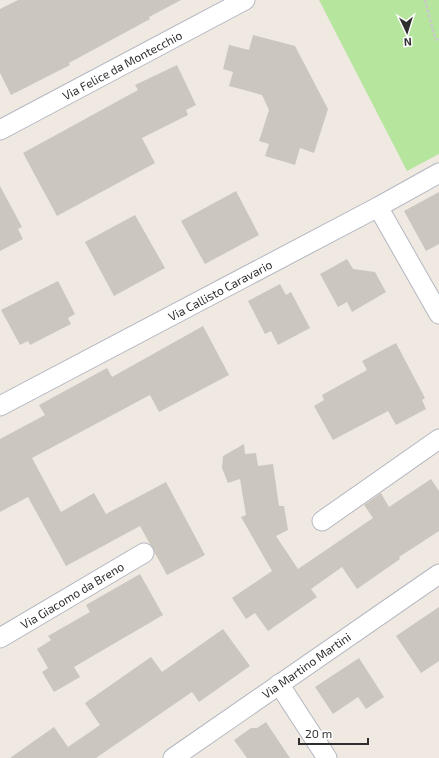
<svg xmlns="http://www.w3.org/2000/svg" width="439" height="758" font-family="'Exo 2',sans-serif">
  <style>
    .green { fill: #b6e59e }
    .building { fill: #cbc7bf }
    .lines { fill: none; stroke-linecap: round; stroke-linejoin: round }
    .street-casing { stroke: #b4b7c1; stroke-width: 21 }
    .path { stroke: #c9c9c9; stroke-width: 2.5; stroke-dasharray: 3 2; stroke-linecap: butt }
    .street { stroke: #fff; stroke-width: 19 }
    .labels { text-anchor: middle; dominant-baseline: central; stroke-width: 4; stroke-linejoin: round; paint-order: stroke }
    .street-label { font-size: 12px; fill: #2e2e2e; stroke: #fff }
  </style>
  <rect width="100%" height="100%" fill="#efe9e1"/>
  <polygon class="green" points="319,0 439,0 439,154 407,171"/>
  <g class="building">
    <polygon points="18,0 181,0 149,17 150,19 69,63 70,65 11,95 0,73 0,9"/>
    <polygon points="253,35 295,46 328,109 314,153 300,148 295,165 265,156 269,144 259,141 269,110 262,95 229,86 233,72 223,69 229,45 249,50"/>
    <polygon points="177,65 196,105 186,110 188,115 142,138 155,163 57,216 23,153 138,90 135,85"/>
    <polygon points="0,186 22,227 18,229 23,239 0,251"/>
    <polygon points="236,191 259,235 205,264 181,221"/>
    <polygon points="439,192 439,244 426,251 404,211"/>
    <polygon points="135,215 165,268 114,296 85,242"/>
    <polygon points="347,259 353,269 375,272 386,292 352,312 347,302 338,307 320,274"/>
    <polygon points="58,281 75,314 68,318 71,324 30,345 28,341 20,345 1,310"/>
    <polygon points="280,284 286,295 291,292 310,328 278,345 271,331 265,334 248,301"/>
    <polygon points="203,326 229,375 159,412 150,395 32,458 61,512 94,493 106,514 166,482 205,555 167,575 140,526 66,566 28,497 0,512 0,439 45,415 39,405 107,368 112,377"/>
    <polygon points="396,343 425,398 422,400 426,409 396,425 388,411 333,440 314,406 324,400 322,395 367,370 362,361"/>
    <polygon points="244,444 245,454 256,453 258,466 273,464 279,506 284,506 288,530 276,536 298,569 373,518 364,505 381,493 389,507 431,479 439,491 439,531 399,557 400,559 357,589 342,567 311,589 317,597 268,631 255,613 246,619 232,598 272,571 241,517 246,515 240,479 228,483 222,468 223,456"/>
    <polygon points="140,574 163,615 74,667 80,677 54,692 42,672 48,668 37,649 51,640 48,636 90,612 86,605"/>
    <polygon points="439,607 439,661 421,673 396,636"/>
    <polygon points="223,629 250,666 199,702 192,692 96,758 10,758 54,727 68,747 100,725 85,703 151,657 162,672"/>
    <polygon points="359,658 384,697 366,709 358,697 333,714 315,687"/>
    <polygon points="266,722 290,758 247,758 234,740 251,728 257,728"/>
  </g>
  <g class="lines">
    <g class="street-casing">
      <g id="street">
        <polyline points="0,130 245,0"/>
        <polyline points="378,207 439,314"/>
        <polyline points="0,406 378,207 439,173"/>
        <polyline points="322,521 439,439"/>
        <polyline points="0,638 144,553"/>
        <polyline points="279,684 327,758"/>
        <polyline points="173,758 439,574"/>
      </g>
    </g>
    <polyline class="path" points="425,0 435,38 439,41"/>
    <use href="#street" class="street"/>
  </g>
  <g class="labels">
    <g class="street-label">
      <text transform="translate(122 65) rotate(-28)">Via Felice da Montecchio</text>
      <text transform="translate(220 290) rotate(-28)">Via Callisto Caravario</text>
      <text transform="translate(72 595) rotate(-31)">Via Giacomo da Breno</text>
      <text transform="translate(306 665) rotate(-35)">Via Martino Martini</text>
    </g>
  </g>
  <g transform="translate(407 32) rotate(176)" stroke="#ffffff" stroke-width="3" paint-order="stroke">
  <path d="M0-3L7 15L0 10L-7 15Z" fill="#2e2e2e"/>
  <text y="-6" font-size="11" font-weight="bold" text-anchor="middle" fill="#2e2e2e">N</text>
  </g>
  <path d="M299 738v6h69v-6" fill="none" stroke="#2e2e2e" stroke-width="2"/>
  <text x="305" y="738" font-size="12" fill="#2e2e2e" stroke="#ffffff" stroke-width="3" paint-order="stroke">20 m</text>
</svg>
